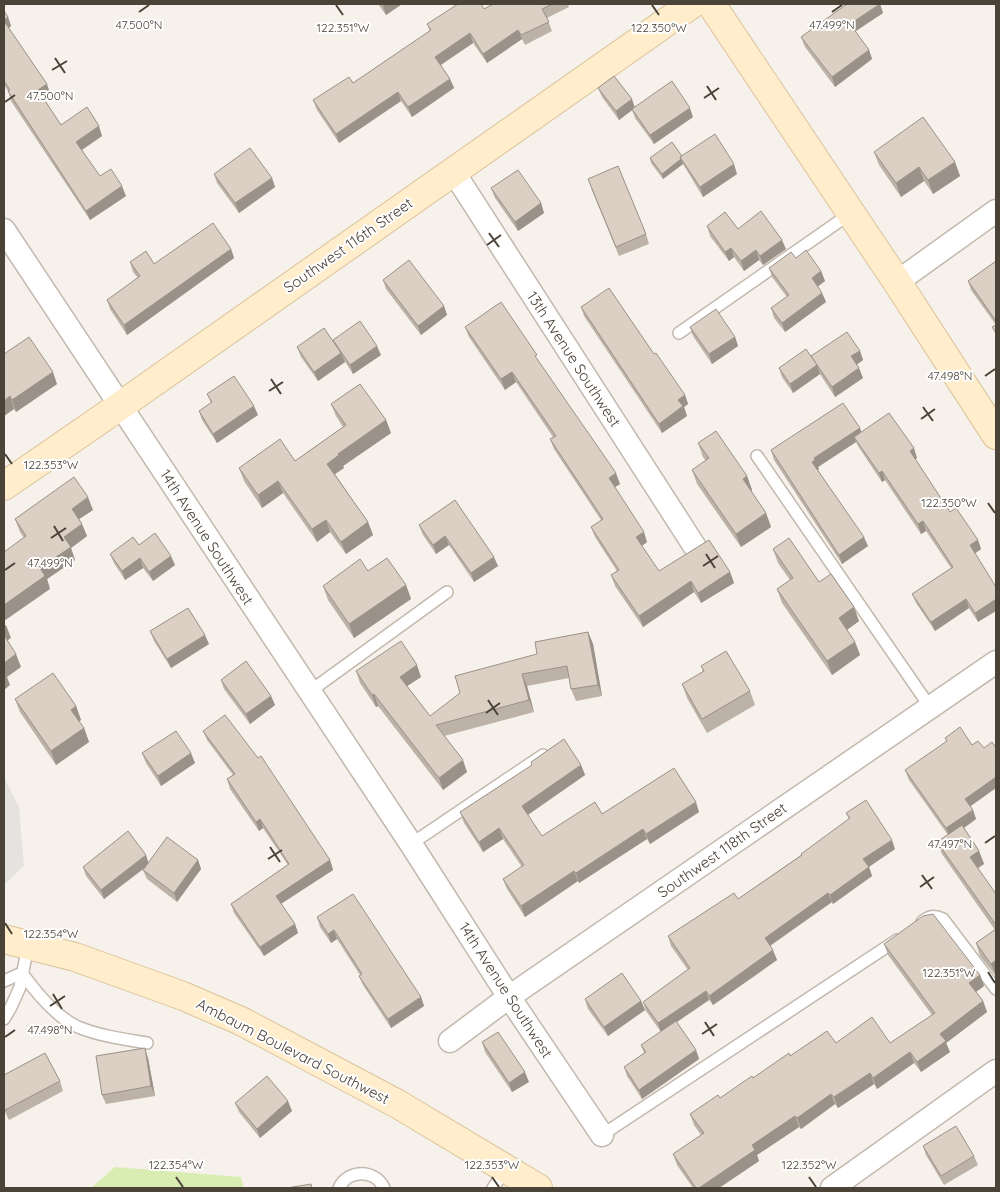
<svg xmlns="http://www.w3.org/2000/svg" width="1000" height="1192" font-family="Quicksand,sans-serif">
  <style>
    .green { fill: #d9ecb2 }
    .parking { fill: #e5e2df }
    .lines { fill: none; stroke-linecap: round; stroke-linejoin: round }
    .lane-casing { stroke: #c3b8ad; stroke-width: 14 }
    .street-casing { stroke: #c3b8ad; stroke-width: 25 }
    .secondary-casing { stroke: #dbc39b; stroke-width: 30 }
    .lane { stroke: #fff; stroke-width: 11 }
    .street { stroke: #fff; stroke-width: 22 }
    .secondary { stroke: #ffedcc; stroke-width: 28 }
    .wall { fill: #bdb2a8 }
    .shaded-wall { fill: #9a9188 }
    .building { fill: #dccfc3; stroke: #9a9188 }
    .ticks { fill: none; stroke: #4b4238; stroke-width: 2 }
    .labels { text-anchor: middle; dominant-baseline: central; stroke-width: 4; stroke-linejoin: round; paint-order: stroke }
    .street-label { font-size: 15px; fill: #4b4238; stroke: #fff }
    .ticks-label { font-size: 12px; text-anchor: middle; fill: #4b4238; stroke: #fff; stroke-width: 4; stroke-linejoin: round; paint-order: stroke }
  </style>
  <rect width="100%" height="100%" fill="#f6f2eb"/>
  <polygon class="green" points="115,1167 241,1177 244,1188 91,1188"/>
  <polygon class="parking" points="4,777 19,807 24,866 4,885"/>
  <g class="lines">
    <g class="lane-casing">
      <g id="lane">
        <polyline points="679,333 851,213"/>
        <polyline points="757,456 930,707"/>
        <polyline points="309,692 447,592"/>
        <polyline points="411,844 543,755"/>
        <path d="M922 922C929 916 934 915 943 919L996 989"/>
        <path d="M22 973C35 991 56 1017 78 1027 100 1036 123 1039 147 1043"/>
        <polyline points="4,981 22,973"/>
        <polyline points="4,1019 11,1007 20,987 28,945"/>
        <polyline points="602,1135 897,940"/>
        <path d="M339 1188C348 1169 375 1169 384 1188"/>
        <polyline points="493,1188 506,1169"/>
      </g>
    </g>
    <g class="street-casing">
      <g id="street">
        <polyline points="453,171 695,547"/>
        <polyline points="4,230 411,844 509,997 602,1135"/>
        <polyline points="897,282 996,211"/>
        <polyline points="450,1041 509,997 996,662"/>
        <polyline points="832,1188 996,1071"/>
      </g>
    </g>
    <g class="secondary-casing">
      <g id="secondary">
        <polyline points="711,4 897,282 996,435"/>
        <polyline points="4,486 120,406 692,4"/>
        <polyline points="4,939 75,957 183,996 241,1021 396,1103 538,1188"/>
      </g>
    </g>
    <use href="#lane" class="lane"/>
    <use href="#street" class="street"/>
    <use href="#secondary" class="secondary"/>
  </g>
  <g class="wall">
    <polygon points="378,4 402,4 386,15"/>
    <polygon points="493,4 568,4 569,7 547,18 552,31 525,45 522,39 487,63 473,43 441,65 450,79 454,88 412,117 401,101 339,143 317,110 313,100 353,83 430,31 427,24 484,9"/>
    <polygon points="880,4 883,13 855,31 869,50 872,59 835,87 805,47 801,37"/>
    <polygon points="4,11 8,17 11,26 9,28 50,93 43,98 61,125 102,136 82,150 100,176 126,196 90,220 11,101 8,91 4,85"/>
    <polygon points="598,88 635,107 693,117 654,144 635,118 632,110 619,120 602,97"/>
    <polygon points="874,152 955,162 960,176 933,194 924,181 901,197 879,165"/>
    <polygon points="682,156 737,174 703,197 683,164 663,179 651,163 650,158"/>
    <polygon points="214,174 272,178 275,187 239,213 217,183"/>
    <polygon points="491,188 541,203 544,213 518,231 495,198"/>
    <polygon points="591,188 646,234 649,244 619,256"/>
    <polygon points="707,226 738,229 786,249 763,265 759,260 744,271 734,257 729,261 710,236"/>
    <polygon points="231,249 234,258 127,335 110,309 107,300 138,278 133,272 130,262 154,264"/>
    <polygon points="796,258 821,271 825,281 818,286 822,293 826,302 785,332 774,318 771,308 787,297 772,277 769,268"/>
    <polygon points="996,261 996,333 996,325 971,290 968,281"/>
    <polygon points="383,280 444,306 447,315 421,335 386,289"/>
    <polygon points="581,307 654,354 685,395 688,404 684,407 687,416 662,433 584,316"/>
    <polygon points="465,327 540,363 620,484 614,487 647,542 642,546 659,571 730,572 734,583 701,603 694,592 643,627 615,586 611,575 617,571 595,537 591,527 601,520 554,449 550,439 553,437 516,382 505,390 469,337"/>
    <polygon points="690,327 735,337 738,346 712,364 693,336"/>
    <polygon points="334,342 381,355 353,374 344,360 345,362 318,381 301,357 297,347"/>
    <polygon points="860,351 863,360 857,364 863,378 835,397 820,374 793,393 782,377 779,368 811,357"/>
    <polygon points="4,354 57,384 16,412 14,409 4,416"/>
    <polygon points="207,394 258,415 217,443 202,420 199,411 211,403"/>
    <polygon points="331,404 386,420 391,433 343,466 344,468 335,474 368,522 373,535 346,554 330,532 317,542 283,493 262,508 244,481 239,468 295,461 343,427 336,416"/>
    <polygon points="860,428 861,432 917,458 915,459 950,512 978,540 981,549 975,553 978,622 969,608 935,631 916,603 912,594 951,568 926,531 921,534 885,480 882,482 858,446 856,442 818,467 819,469 818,470 868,546 842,564 774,460 771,450"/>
    <polygon points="698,443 747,476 752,490 751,491 766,513 771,527 741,547 697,484 692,470 706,461 703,457"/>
    <polygon points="455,500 498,566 474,582 449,545 436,554 423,535 419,525"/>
    <polygon points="93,510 79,519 87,536 71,548 75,560 47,579 50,589 24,538 20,532 15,519"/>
    <polygon points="139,545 175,565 153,581 143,568 125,580 114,563 110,554"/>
    <polygon points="773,549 819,582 859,621 847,630 855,642 860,655 832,675 782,603 777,589 790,580 778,563"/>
    <polygon points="368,571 406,585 411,599 354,638 328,600 323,586"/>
    <polygon points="150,631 209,644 171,668 154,641"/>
    <polygon points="588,632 593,644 602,696 576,701 571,689 569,678 527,686 534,712 444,736 467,772 443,790 378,706 376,707 360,683 356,671 421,677 407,686 430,716 537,654"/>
    <polygon points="701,666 750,691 755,705 707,733 687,698 682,684 703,672"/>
    <polygon points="221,680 271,696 275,705 250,724 224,689"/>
    <polygon points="15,699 76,706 81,720 79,721 84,728 89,742 56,765 20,712"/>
    <polygon points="960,727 970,807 973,810 976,819 964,828 979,851 984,864 978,868 996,894 996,976 980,956 976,943 995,930 942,854 937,842 948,835 909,780 905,770 947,742 945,738"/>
    <polygon points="203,731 330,860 333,870 281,904 295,924 298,933 264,956 234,913 231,904 288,865 263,828 259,831 230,789 227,779 233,775 207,740"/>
    <polygon points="142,753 195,763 161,786 146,763"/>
    <polygon points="531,762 581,765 585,775 528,815 542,836 602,814 699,812 650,844 647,839 579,883 578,881 525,917 507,889 503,879 522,867 503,839 483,852 464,823 460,812 532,765"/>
    <polygon points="846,813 895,849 869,867 872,876 833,904 832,902 770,946 777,960 713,1005 709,1000 676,1022 696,1050 699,1059 642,1099 627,1076 624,1067 644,1053 641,1045 661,1032 646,1011 643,1002 688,970 671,946 668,936 738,899 801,855 849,819"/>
    <polygon points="198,860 201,869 177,902 147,879 143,870 145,868 104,899 86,876 83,867"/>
    <polygon points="317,917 421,997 424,1006 391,1028 363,985 359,976 360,975 337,939 331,943 320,927"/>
    <polygon points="884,944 980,975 984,986 976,992 983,1001 987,1012 946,1043 950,1052 921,1072 914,1063 877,1089 874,1084 838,1108 835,1104 801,1129 799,1127 757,1155 759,1161 719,1188 693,1188 677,1165 673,1154 701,1135 694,1125 690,1114 720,1098 790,1056 836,1043 890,1043 932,1015 888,955"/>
    <polygon points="585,999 641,1001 645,1010 608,1036 588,1009"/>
    <polygon points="482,1042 529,1082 512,1092 485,1052"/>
    <polygon points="148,1058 155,1096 106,1104 102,1095"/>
    <polygon points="4,1075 60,1081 63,1091 9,1120 4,1110"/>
    <polygon points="235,1103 292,1111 260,1138 239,1112"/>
    <polygon points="923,1146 974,1156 978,1165 944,1185 926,1155"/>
  </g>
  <g class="shaded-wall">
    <polygon points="385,4 402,4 386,15 383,6"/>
    <polygon points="880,4 883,13 853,33 850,24"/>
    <polygon points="8,17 11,26 7,29 4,20"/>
    <polygon points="518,30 522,39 487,63 483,54"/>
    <polygon points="470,33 473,43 439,66 435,57"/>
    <polygon points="869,50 872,59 835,87 832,77"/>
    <polygon points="450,79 454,88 412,117 408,107"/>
    <polygon points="47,84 50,93 41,99 38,90"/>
    <polygon points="398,92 401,101 339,143 336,134"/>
    <polygon points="632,99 635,108 619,120 616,111"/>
    <polygon points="690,108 693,117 654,144 650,135"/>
    <polygon points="99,126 102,136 80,151 76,142"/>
    <polygon points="681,159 683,164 663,179 662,174"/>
    <polygon points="955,162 960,176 933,194 928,180"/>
    <polygon points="734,164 737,174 703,197 700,187"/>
    <polygon points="919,167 924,181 901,197 896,183"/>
    <polygon points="272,178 275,187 239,213 235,203"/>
    <polygon points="122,186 126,196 90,220 86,211"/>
    <polygon points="541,203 544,213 518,231 515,222"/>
    <polygon points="782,240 786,249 763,265 760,256"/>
    <polygon points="731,248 734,257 729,261 725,252"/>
    <polygon points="231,249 234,258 127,335 124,325"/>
    <polygon points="756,250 759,260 744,271 741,261"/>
    <polygon points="821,271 825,281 816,288 812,278"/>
    <polygon points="822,293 826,302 785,332 782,323"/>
    <polygon points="444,306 447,315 421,335 418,326"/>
    <polygon points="735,337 738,346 712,364 709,354"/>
    <polygon points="377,346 381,355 353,374 350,365"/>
    <polygon points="860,351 863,360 855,366 851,356"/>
    <polygon points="341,353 345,362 318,381 314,372"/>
    <polygon points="817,365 820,374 793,393 790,384"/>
    <polygon points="859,368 863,378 835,397 832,387"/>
    <polygon points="53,372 57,384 16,412 12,400"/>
    <polygon points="512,372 516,382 505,390 501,379"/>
    <polygon points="685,395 688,404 684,407 687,416 662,433 659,424 678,400"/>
    <polygon points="10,396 14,409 4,416 4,401"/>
    <polygon points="254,406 258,415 217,443 213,434"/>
    <polygon points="386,420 391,433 343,466 344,468 332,476 327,464 338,454"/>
    <polygon points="860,428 863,437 854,437 856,442 818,467 819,469 816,471 812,462 814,458"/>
    <polygon points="914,448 917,458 913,461 910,451"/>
    <polygon points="882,471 885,480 882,482 879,473"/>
    <polygon points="616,473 620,484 612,489 609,478"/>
    <polygon points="747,476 752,490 748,493 743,479"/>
    <polygon points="278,481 283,493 262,508 258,495"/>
    <polygon points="88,497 93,510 76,521 72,509"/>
    <polygon points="766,513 771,527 741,547 736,534"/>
    <polygon points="326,520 330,532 317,542 312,529"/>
    <polygon points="923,521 926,531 921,534 918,524"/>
    <polygon points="368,522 373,535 346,554 341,542"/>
    <polygon points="82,524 87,536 71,548 75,560 47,579 50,589 4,621 4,605 40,568 64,537"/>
    <polygon points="644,532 647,542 640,547 636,537"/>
    <polygon points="445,536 449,545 436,554 433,545"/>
    <polygon points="864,537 868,546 842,564 839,555"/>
    <polygon points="978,540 981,549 973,555 970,545"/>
    <polygon points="171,556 175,565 153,581 149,572"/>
    <polygon points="494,557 498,566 474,582 471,573"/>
    <polygon points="140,558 143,568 125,580 122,571"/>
    <polygon points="730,572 734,583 701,603 698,593"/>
    <polygon points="691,581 694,592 643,627 639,616"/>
    <polygon points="406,585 411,599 354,638 349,624"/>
    <polygon points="966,599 969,608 935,631 931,622"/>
    <polygon points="996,599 996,611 978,622 975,613"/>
    <polygon points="854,607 859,621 844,632 839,618"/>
    <polygon points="6,625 11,638 5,642 4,640 4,627"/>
    <polygon points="588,632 593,644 602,696 598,685"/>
    <polygon points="205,635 209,644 171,668 167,659"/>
    <polygon points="855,642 860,655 832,675 827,661"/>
    <polygon points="16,654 21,667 7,677 10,685 4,690 4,663"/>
    <polygon points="417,665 421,677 404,688 400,677"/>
    <polygon points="522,674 527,686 534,712 529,700"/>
    <polygon points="374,694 378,706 376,707 372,695"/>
    <polygon points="271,696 275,705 250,724 246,714"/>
    <polygon points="76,706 81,720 76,723 71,710"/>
    <polygon points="84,728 89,742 56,765 51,751"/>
    <polygon points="191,753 195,763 161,786 158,776"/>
    <polygon points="463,760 467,772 443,790 439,778"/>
    <polygon points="581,765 585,775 526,816 522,806"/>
    <polygon points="996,777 996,788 968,808 965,799"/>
    <polygon points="696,802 699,812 650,844 646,834"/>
    <polygon points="973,810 976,819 950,838 946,828"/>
    <polygon points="260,819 263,828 259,831 256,822"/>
    <polygon points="499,828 503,839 483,852 479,842"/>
    <polygon points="643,829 647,839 579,883 576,873"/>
    <polygon points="892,840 895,849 867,868 863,859"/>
    <polygon points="979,851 984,864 975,870 970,857"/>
    <polygon points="146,855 149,864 104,899 101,890"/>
    <polygon points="198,860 201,869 177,902 174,893"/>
    <polygon points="330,860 333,870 279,905 276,896"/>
    <polygon points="869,867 872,876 833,904 830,895"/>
    <polygon points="574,871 578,881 525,917 521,906"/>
    <polygon points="828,893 832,902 768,947 765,938"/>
    <polygon points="295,924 298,933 264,956 260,947"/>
    <polygon points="334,930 337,939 331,943 328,934"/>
    <polygon points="773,950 777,960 713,1005 709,996"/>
    <polygon points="996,960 996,976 991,964"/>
    <polygon points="980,975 984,986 973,994 969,983"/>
    <polygon points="706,991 709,1000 661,1033 658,1023"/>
    <polygon points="421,997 424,1006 391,1028 388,1019"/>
    <polygon points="641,1001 645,1010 608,1036 604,1027"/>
    <polygon points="983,1001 987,1012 946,1043 950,1052 921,1072 917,1062 940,1034"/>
    <polygon points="145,1048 148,1058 155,1096 151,1086"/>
    <polygon points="696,1050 699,1059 642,1099 639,1090"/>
    <polygon points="910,1052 914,1063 877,1089 873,1078"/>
    <polygon points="525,1072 529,1082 512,1092 509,1083"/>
    <polygon points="870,1073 874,1084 838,1108 834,1097"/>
    <polygon points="831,1094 835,1104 801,1129 797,1118"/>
    <polygon points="288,1101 292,1111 260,1138 257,1129"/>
    <polygon points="795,1116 799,1127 757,1155 759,1161 719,1188 699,1188 752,1145"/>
  </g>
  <g class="building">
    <polygon points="458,4 481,4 484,9 493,4 553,4 542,9 549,22 521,35 518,30 483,54 470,33 435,57 450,79 408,107 398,92 336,134 313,100 349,77 353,83 431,30 427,24"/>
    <polygon points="847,4 880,4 850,24 869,50 832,77 801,37"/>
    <polygon points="4,11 8,17 4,20"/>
    <polygon points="4,21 47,84 38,90 61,125 87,107 99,126 76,142 100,176 111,169 122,186 86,211 8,91 10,90 4,81"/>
    <polygon points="614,76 632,99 616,111 598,88"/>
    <polygon points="672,81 690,108 650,135 632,109"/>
    <polygon points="923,117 955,162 928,180 919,167 896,183 874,152"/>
    <polygon points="715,134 734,164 700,187 680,157"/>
    <polygon points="672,142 682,156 680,157 681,159 662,174 650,158"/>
    <polygon points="250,148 272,178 235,203 214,174"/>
    <polygon points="618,166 646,234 616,247 588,179"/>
    <polygon points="518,170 541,203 515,222 491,188"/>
    <polygon points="761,211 782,240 760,256 756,250 741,261 731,248 725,252 707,226 725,212 738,229"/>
    <polygon points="213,223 231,249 124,325 107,300 140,276 130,262 146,251 154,264"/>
    <polygon points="806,250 821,271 812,278 822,293 782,323 771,308 789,295 769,268 791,252 796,258"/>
    <polygon points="409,260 444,306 418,326 383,280"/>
    <polygon points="996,261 996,321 968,281"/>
    <polygon points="609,288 654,354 656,353 685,395 678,400 683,406 659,424 581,307"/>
    <polygon points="501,302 537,355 535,356 616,473 609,478 644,532 636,537 659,571 709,540 730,572 698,593 691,581 639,616 611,575 619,570 591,527 603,519 550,439 556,436 512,372 501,379 465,327"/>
    <polygon points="716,309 735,337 709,354 690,327"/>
    <polygon points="360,321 377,346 350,365 333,340"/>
    <polygon points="996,325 996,333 992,327"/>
    <polygon points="324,328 341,353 314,372 297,347"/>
    <polygon points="847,332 860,351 851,356 859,368 832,387 811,356"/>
    <polygon points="29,337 53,372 12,400 10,396 4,401 4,354"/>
    <polygon points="806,349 817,365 790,384 779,368"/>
    <polygon points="234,376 254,406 213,434 199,411 212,402 207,394"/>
    <polygon points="360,384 386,420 338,454 339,455 327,464 368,522 341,542 326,520 312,529 278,481 258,495 239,468 280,439 295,461 346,425 331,404"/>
    <polygon points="843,403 860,428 814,458 815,460 812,462 864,537 839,555 771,450"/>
    <polygon points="889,413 914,448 910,451 950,512 956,508 978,540 970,545 996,587 996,599 975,613 966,599 931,622 912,594 953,567 923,521 918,524 882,471 879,473 854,437"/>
    <polygon points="716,431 747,476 743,479 766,513 736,534 692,470 709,458 698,443"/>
    <polygon points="74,477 88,497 72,509 82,524 64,537 71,547 40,568 45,576 4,605 4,552 26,536 15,519"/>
    <polygon points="455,500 494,557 471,573 445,536 433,545 419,525"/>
    <polygon points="155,533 171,556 149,572 140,558 122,571 110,554 133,537 139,545"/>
    <polygon points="789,538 819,582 831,574 854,607 839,618 855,642 827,661 777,589 793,578 773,549"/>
    <polygon points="387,558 406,585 349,624 323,586 360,559 368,571"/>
    <polygon points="188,608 205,635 167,659 150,631"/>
    <polygon points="588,632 598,685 571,689 567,666 522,674 529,700 436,725 463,760 439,778 374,694 372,695 356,671 401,641 417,665 400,677 430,716 460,693 455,676 537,654 535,642"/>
    <polygon points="4,635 16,654 4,663"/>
    <polygon points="726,651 750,691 702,719 682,684 704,671 701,666"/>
    <polygon points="246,661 271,696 246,714 221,680"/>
    <polygon points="53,673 76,706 71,710 84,728 51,751 15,699"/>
    <polygon points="225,715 258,758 261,756 330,860 276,896 295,924 260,947 231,904 289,864 260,819 256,822 227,779 235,774 203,731"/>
    <polygon points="960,727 972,745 978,741 984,748 992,742 996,748 996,777 965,799 973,810 946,828 905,770 947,741 945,738"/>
    <polygon points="176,731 191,753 158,776 142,753"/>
    <polygon points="564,739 581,765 522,806 542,836 595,802 602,814 674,768 696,802 646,834 643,829 576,873 574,871 521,906 503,879 524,865 499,828 479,842 460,812 532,765 531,762"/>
    <polygon points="866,800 892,840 863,859 869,867 830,895 828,893 765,938 773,950 709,996 706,991 658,1023 643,1002 690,968 668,936 734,893 738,899 802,855 801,854 850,818 846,813"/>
    <polygon points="962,825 979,851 970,857 996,894 996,925 937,842"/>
    <polygon points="128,831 146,855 101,890 83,867"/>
    <polygon points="167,837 198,860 174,893 143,870"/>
    <polygon points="353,894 421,997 388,1019 359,976 362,974 334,930 328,934 317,917"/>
    <polygon points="933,914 980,975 969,983 983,1001 940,1034 946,1041 917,1062 910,1052 873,1078 870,1073 834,1097 831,1094 797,1118 795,1116 752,1145 755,1150 699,1188 696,1188 673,1154 704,1133 690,1114 718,1095 720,1098 752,1076 753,1078 789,1053 790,1056 827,1031 836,1043 872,1017 890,1043 935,1013 884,944 923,916"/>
    <polygon points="996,929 996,960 991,964 976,943"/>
    <polygon points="622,973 641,1001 604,1027 585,999"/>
    <polygon points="676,1021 696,1050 639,1090 624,1067 646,1052 641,1045"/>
    <polygon points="498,1032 525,1072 509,1083 482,1042"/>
    <polygon points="145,1048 151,1086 102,1095 96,1056"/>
    <polygon points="45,1053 60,1081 5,1110 4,1107 4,1075"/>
    <polygon points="267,1076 288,1101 257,1129 235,1103"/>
    <polygon points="956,1126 974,1156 941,1176 923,1146"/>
    <polygon points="311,1184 312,1188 287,1188"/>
  </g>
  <path class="ticks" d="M336 5 343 15M652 5 659 15M139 12 149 5M832 12 842 5M55 58 65 73M52 70 67 61M707 86 716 100M704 98 719 88M5 102 15 95M489 233 499 247M487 245 501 235M985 376 995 369M271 379 281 394M269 391 283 382M923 407 933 421M921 419 935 409M5 454 12 464M988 503 995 513M54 526 63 541M51 538 66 528M706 554 715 568M703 566 718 556M5 570 15 563M488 700 498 715M486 713 500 703M985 843 995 836M270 847 280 862M268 859 282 850M922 875 932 889M920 887 934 877M5 923 12 934M988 972 995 983M53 994 62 1009M50 1006 65 996M705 1022 714 1036M702 1034 717 1024M5 1037 15 1030M176 1177 183 1187M492 1177 499 1187M809 1177 816 1187"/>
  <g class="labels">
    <g class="street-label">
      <text transform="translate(348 245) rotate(-35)">Southwest 116th Street</text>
      <text transform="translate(574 359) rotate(57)">13th Avenue Southwest</text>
      <text transform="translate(207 537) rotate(57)">14th Avenue Southwest</text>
      <text transform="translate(722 850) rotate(-35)">Southwest 118th Street</text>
      <text transform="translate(506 990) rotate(57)">14th Avenue Southwest</text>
      <text transform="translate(293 1051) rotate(27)">Ambaum Boulevard Southwest</text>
    </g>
  </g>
  <g class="ticks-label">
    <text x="139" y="29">47.500°N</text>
    <text x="832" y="29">47.499°N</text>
    <text x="343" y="32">122.351°W</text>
    <text x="659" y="32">122.350°W</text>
    <text x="50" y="100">47.500°N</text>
    <text x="950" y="380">47.498°N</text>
    <text x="51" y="469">122.353°W</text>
    <text x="949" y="507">122.350°W</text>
    <text x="50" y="567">47.499°N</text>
    <text x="950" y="848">47.497°N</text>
    <text x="51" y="938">122.354°W</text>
    <text x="949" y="977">122.351°W</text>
    <text x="50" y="1034">47.498°N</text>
    <text x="176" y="1169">122.354°W</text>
    <text x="492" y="1169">122.353°W</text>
    <text x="809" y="1169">122.352°W</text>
  </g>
  <rect width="1000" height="1192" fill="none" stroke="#4b4238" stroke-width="10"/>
</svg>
